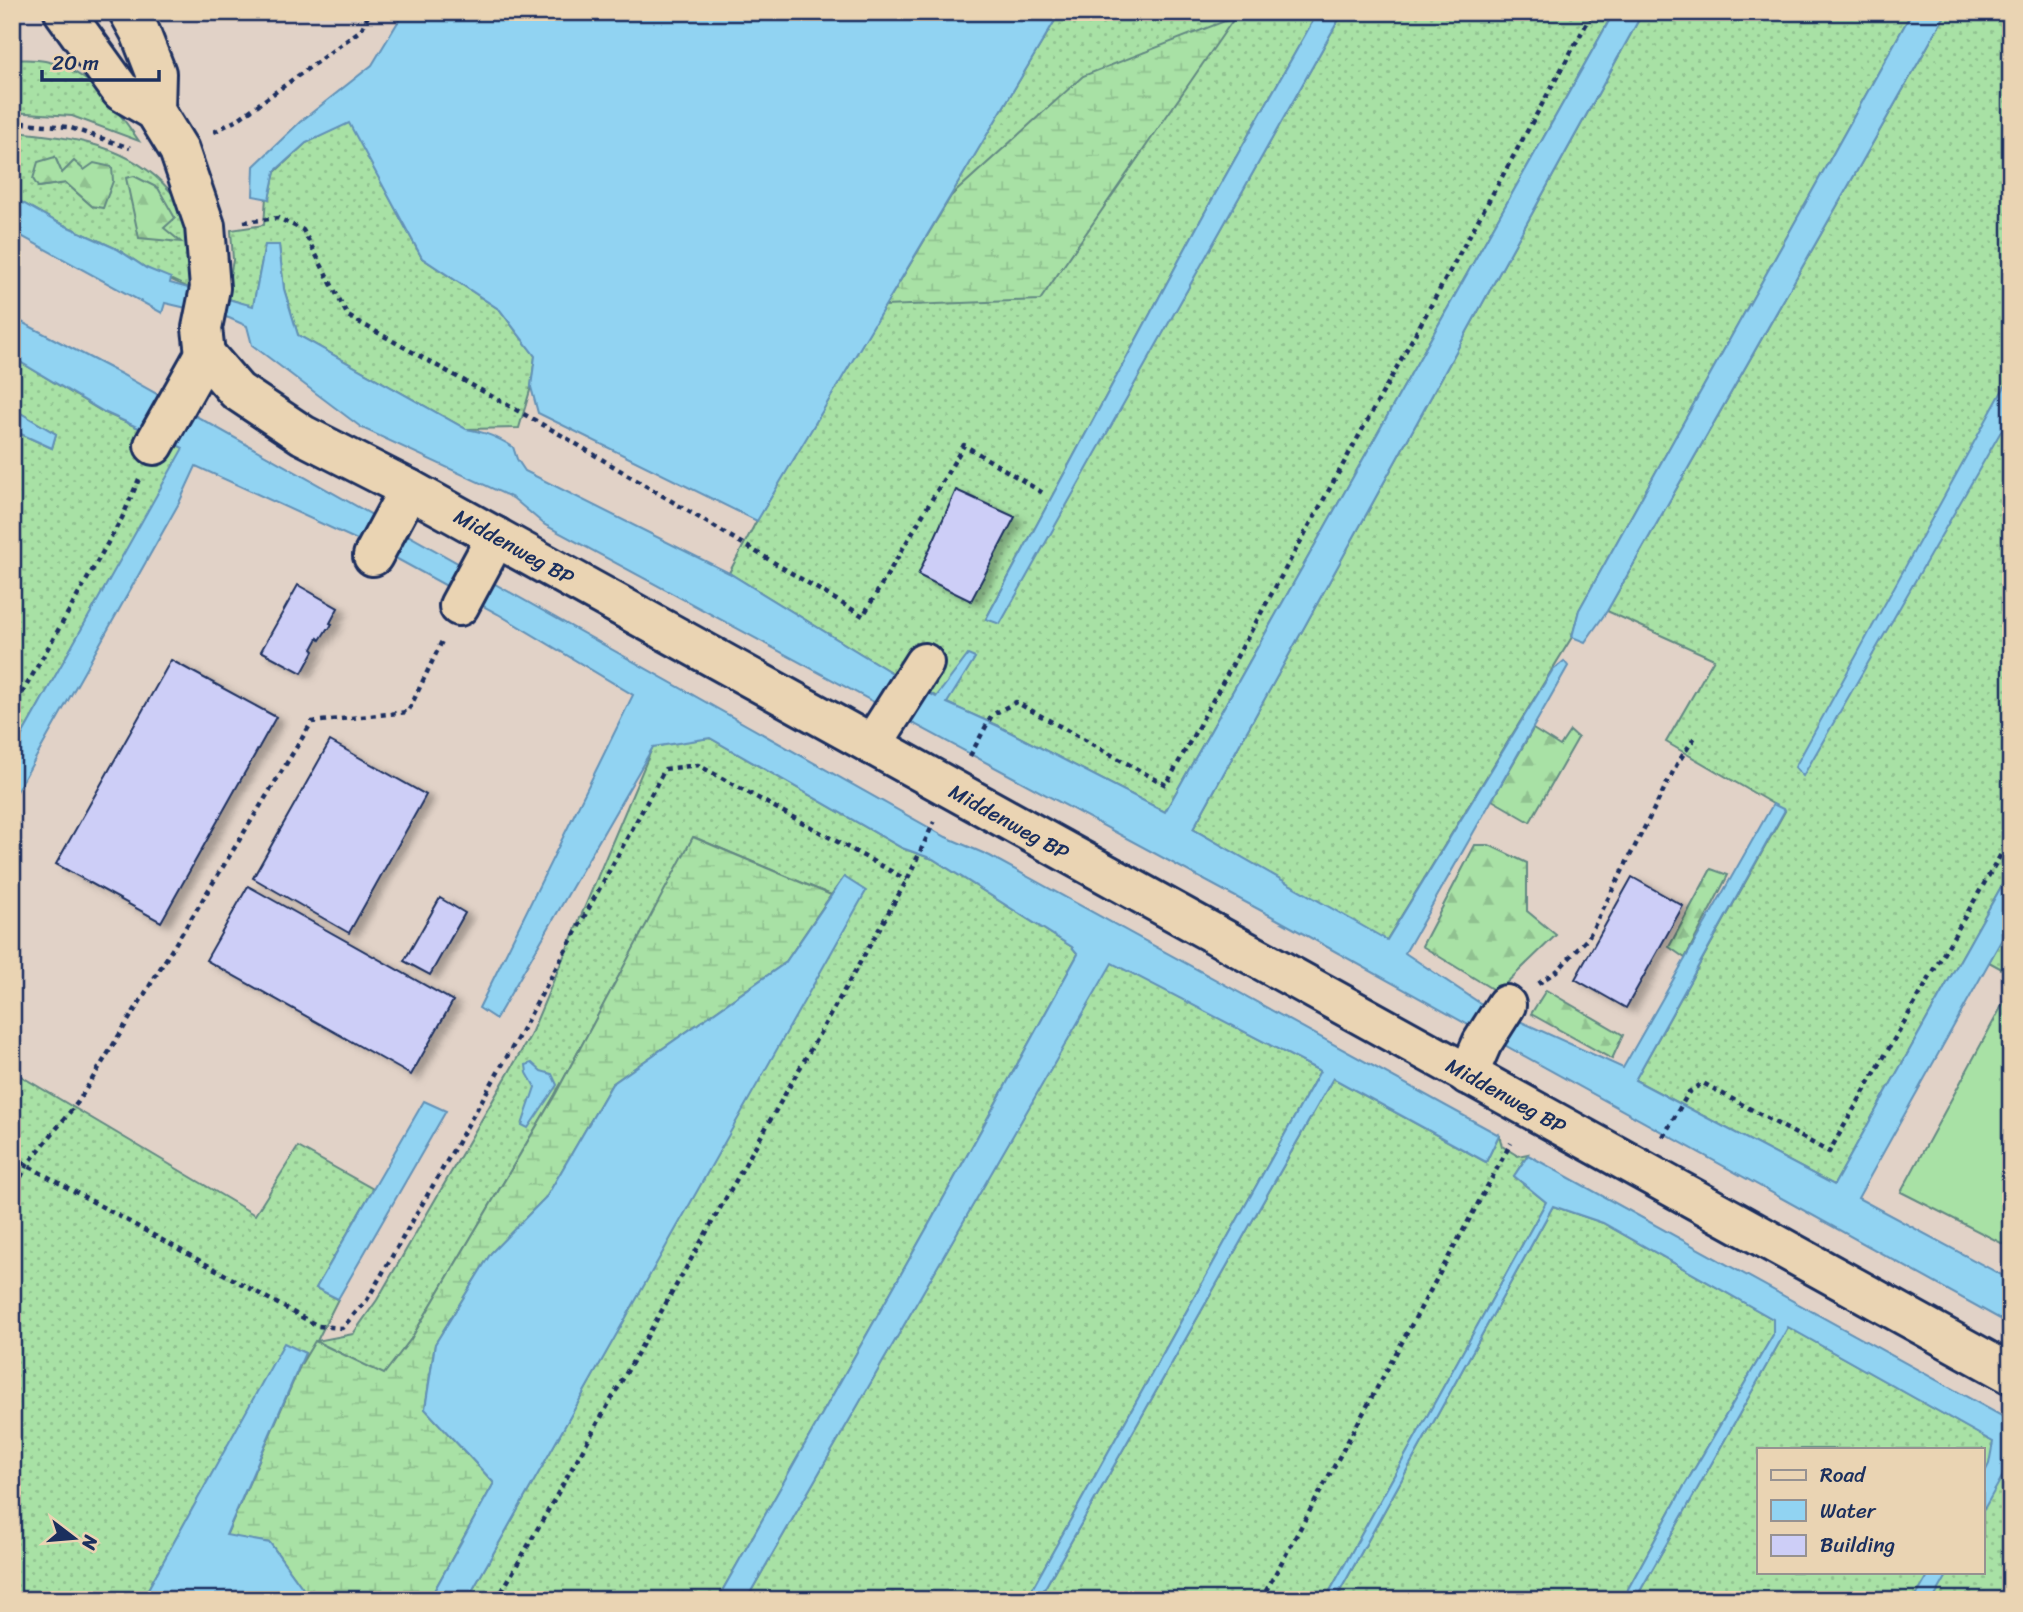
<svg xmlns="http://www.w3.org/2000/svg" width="2023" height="1612" font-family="Sriracha,sans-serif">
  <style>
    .grass { fill: url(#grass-dots); stroke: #628882; stroke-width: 2; fill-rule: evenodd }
    .forest { fill: url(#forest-firs); stroke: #628882; stroke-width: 2 }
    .wetland { fill: url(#wetland-marsh); stroke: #628882; stroke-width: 2 }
    .pitch { fill: #a8e1a5; stroke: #628882; stroke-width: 2 }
    .water { fill: #91d3f2; stroke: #6291b7; stroke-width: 2 }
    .building { fill: #cdcef7; stroke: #1b2f5e; stroke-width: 2; filter: url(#shadow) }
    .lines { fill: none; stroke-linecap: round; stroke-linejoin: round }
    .minor-casing { stroke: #1b2f5e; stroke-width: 44 }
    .path { stroke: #1b2f5e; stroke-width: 4.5; stroke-dasharray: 5 5; stroke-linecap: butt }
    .minor { stroke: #ead4b3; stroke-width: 38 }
    .labels { text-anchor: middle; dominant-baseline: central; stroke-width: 5; stroke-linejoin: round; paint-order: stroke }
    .street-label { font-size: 21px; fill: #1b2f5e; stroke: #ead4b3 }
  </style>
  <defs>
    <pattern id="grass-dots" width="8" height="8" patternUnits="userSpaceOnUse" patternTransform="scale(1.75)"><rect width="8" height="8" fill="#a8e1a5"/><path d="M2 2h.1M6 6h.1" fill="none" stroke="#90c190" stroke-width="1.8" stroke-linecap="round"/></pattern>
    <pattern id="forest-firs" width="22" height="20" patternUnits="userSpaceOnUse" patternTransform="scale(1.75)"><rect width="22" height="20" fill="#a8e1a5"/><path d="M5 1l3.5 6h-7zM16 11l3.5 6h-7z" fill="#90c190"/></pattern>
    <pattern id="wetland-marsh" width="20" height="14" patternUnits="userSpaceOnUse" patternTransform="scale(1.75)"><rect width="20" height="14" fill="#a8e1a5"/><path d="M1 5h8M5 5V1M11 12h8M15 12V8" fill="none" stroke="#90c190"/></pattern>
    <filter id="shadow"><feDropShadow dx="8" dy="4.5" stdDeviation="3.5" flood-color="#0004"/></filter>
  </defs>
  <rect width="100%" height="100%" fill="#e1d2c7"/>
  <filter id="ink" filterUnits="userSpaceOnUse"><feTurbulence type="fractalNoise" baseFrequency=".0143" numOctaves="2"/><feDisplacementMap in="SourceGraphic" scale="14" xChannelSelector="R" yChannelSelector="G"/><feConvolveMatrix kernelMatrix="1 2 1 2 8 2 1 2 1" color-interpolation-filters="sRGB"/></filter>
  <g filter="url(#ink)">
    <g class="grass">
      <polygon points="1060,12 1318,12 1204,214 986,619 1000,623 1343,12 1614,12 1165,812 998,726 946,703 974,659 968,656 937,697 897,676 729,573 757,520"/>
      <polygon points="1643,12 1912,12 1579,610 1572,637 1386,941 1193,829"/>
      <polygon points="1947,12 2011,12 2011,869 1834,1185 1635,1080 1785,811 1666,742 1714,659 1607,611"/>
      <path d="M12 59C23 60 35 59 45 61 89 70 115 106 139 141L72 116 12 112Z"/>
      <polygon points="349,122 422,258 500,310 535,356 531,387 519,428 466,429 298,335 284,289 279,245 265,245 253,307 226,298 233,260 231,230 264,225 266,197 269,198 275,172 306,143"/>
      <path d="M12 132C69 136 131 145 170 191 174 196 181 202 184 208 195 232 190 263 191 289L146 268 117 249 55 221 12 197ZM55 157 62 174 84 170 92 206 66 183 38 187Z"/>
      <polygon points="12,357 103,412 184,448 12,753 12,430 52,448 56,434 12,408"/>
      <polygon points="710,738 902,848 933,859 1072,947 1078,954 932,1219 717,1600 467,1600 865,891 844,877 831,895 694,837 555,1095 411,1339 384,1375 316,1341 300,1366 305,1353 284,1344 142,1600 12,1600 12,1071 255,1215 298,1147 373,1189 316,1288 338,1299 317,1341 353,1334 377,1300 530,1036 653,746"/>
      <polygon points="2011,923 2011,974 1989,962"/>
      <polygon points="1112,962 1320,1071 1026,1600 746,1600"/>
      <polygon points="1333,1078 1486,1162 1499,1135 1502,1146 1518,1156 1528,1154 1514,1176 1546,1202 1325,1600 1038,1600"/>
      <polygon points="1553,1206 1603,1223 1773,1319 1773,1335 1682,1490 1622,1600 1335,1600"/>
      <path d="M1788 1327 2011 1452V1600H1635ZM1759 1449H1983V1572H1759Z"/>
    </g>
    <g class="forest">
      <polygon points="55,157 62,173 74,161 84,170 94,163 112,167 113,181 103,208 92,206 66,183 38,187 33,179 38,162"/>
      <polygon points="134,176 158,188 175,218 164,228 181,242 139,238 126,178"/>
      <polygon points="1533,729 1560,746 1570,731 1578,738 1530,822 1492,800"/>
      <polygon points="1475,845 1489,845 1527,863 1527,911 1556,935 1497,992 1422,946"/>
      <polygon points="1711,869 1728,875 1685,958 1669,947"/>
      <polygon points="1546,990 1623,1035 1612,1059 1531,1014"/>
    </g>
    <g class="wetland">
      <polygon points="1235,17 1040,300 885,306 951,196 1083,76"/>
      <polygon points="693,837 831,895 785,963 612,1084 547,1196 491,1253 435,1344 425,1409 494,1483 429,1600 311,1600 270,1543 226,1536 300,1366 315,1341 384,1374 411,1339 555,1095"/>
    </g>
    <polygon class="pitch" points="2011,989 2011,1239 2007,1246 1901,1192"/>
    <g class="water">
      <polygon points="404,12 1060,12 757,521 538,413 531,387 535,356 500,310 422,258 349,123 306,143 275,171 269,199 253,196 254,166 300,122 372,65"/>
      <polygon points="1318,12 1343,12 1000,624 986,619 1204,214"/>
      <path d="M1614 12H1643L1193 829 1387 940 1552 671 1564 661 1568 666 1405 953 1480 1003 1623 1068 1773 804 1785 810 1635 1080 1834 1185 2011 869V923L1858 1198 2011 1280V1325L1273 917 545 525 513 498 362 428 252 345 247 326 229 318 165 303 162 313 12 231V197L55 221 117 249 146 268 171 278 170 283 253 306 265 245H279L284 289 298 335 466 429C485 432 497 437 513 447L517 459 525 471 729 573 897 676 936 697 968 655 975 658 947 703 998 726 1165 812Z"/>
      <polygon points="1912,12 1947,12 1607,611 1585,642 1572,637 1579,610"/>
      <polygon points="12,317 121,374 946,837 990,856 1499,1135 1486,1162 1333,1078 1038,1600 1026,1600 1320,1071 1112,963 746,1600 717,1600 932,1219 1078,954 1072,947 933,859 902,848 710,738 653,747 496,1019 479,1008 633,695 498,614 390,555 196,466 179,503 12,800 12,753 183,448 104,412 12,357"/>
      <polygon points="2011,375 2011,414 1803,776 1795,767"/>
      <polygon points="12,408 56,434 52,448 12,430"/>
      <polygon points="844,877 866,891 467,1600 429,1600 494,1483 425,1409 435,1344 491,1253 547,1196 612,1084 785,963"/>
      <polygon points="532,1063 541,1071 552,1074 557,1085 528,1128 522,1125 535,1087 527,1073 526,1065"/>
      <polygon points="424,1101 446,1111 338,1299 316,1288"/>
      <polygon points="1528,1155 2011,1421 2011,1461 1983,1511 1983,1476 1989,1464 1993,1442 1788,1327 1635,1600 1622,1600 1682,1490 1773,1335 1773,1319 1603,1223 1553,1206 1335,1600 1325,1600 1546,1202 1514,1176"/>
      <polygon points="284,1343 305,1353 226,1535 270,1543 311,1600 142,1600"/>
      <polygon points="1930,1572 1949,1572 1933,1600 1914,1600"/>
    </g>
    <g class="building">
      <polygon points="956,490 1015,517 971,601 918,575"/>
      <polygon points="298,585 338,608 330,623 332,624 329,629 327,629 320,640 318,638 312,649 314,651 302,673 261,651"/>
      <polygon points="171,660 276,717 161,922 56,864"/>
      <polygon points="330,741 426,795 349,933 253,878"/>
      <polygon points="1632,877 1683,906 1626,1008 1575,979"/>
      <polygon points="248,886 453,1001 411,1075 206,960"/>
      <polygon points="440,898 465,913 430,975 404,961"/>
    </g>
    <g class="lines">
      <g class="minor-casing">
        <g id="minor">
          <polyline points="64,12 121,91 155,111 179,150 205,226 210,288 202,328 205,354 237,391 303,435 409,489 2011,1374"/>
          <polyline points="129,12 140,32 156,73 155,111"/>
          <polyline points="154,445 205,354"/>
          <polyline points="373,556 409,489"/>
          <polyline points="459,606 496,537"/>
          <polyline points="872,745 924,663"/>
          <polyline points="1468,1075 1482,1043 1506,1005"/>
        </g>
      </g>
      <g class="path">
        <polyline points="12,122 68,127 130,148"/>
        <polyline points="214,132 237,120 361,30 370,12"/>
        <polyline points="244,222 278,218 303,230 348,316 563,436 863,616 964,445 1043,493"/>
        <polyline points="12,711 122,518 139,479"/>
        <polyline points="970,756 992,715 1016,702 1166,785 1593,12"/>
        <polyline points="1538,984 1558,970 1588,938 1677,764 1695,737"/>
        <polyline points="1663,1137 1689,1092 1703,1083 1829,1152 2011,837"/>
        <polyline points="12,1157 318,1326 342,1328 367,1300 516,1041 665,769 698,765 907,880"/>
        <polyline points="12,1195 27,1165 78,1102 312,722 408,712 443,639"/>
        <polyline points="497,1600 907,880 934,822"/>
        <polyline points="1261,1600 1511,1143"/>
      </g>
      <use href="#minor" class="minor"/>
    </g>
  </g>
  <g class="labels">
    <g class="street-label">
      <text transform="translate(514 547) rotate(29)">Middenweg BP</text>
      <text transform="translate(1009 822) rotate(29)">Middenweg BP</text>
      <text transform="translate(1506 1096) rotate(29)">Middenweg BP</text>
    </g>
  </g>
  <rect width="2023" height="1612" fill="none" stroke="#ead4b3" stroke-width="42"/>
  <rect x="21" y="21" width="1981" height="1570" fill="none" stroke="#1b2f5e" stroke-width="2.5" filter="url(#ink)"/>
  <rect x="1757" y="1448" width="228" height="126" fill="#ead4b3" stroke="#979291" stroke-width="2"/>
  <rect x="1771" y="1470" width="35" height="10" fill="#ead4b3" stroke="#979291" stroke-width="2"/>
  <text x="1820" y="1482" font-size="21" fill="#1b2f5e">Road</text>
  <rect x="1771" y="1500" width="35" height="21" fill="#91d3f2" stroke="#979291" stroke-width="2"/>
  <text x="1820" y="1518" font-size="21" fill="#1b2f5e">Water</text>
  <rect x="1771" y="1535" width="35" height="21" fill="#cdcef7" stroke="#979291" stroke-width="2"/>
  <text x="1820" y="1552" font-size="21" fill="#1b2f5e">Building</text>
  <g transform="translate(74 1538) rotate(106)" stroke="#ead4b3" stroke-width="5" paint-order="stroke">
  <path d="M0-5L12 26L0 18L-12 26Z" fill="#1b2f5e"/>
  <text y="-10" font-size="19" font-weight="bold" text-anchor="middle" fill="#1b2f5e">N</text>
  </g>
  <path d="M42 70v10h117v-10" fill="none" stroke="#1b2f5e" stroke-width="3.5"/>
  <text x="52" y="70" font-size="21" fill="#1b2f5e" stroke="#ead4b3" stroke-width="5" paint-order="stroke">20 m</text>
</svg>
